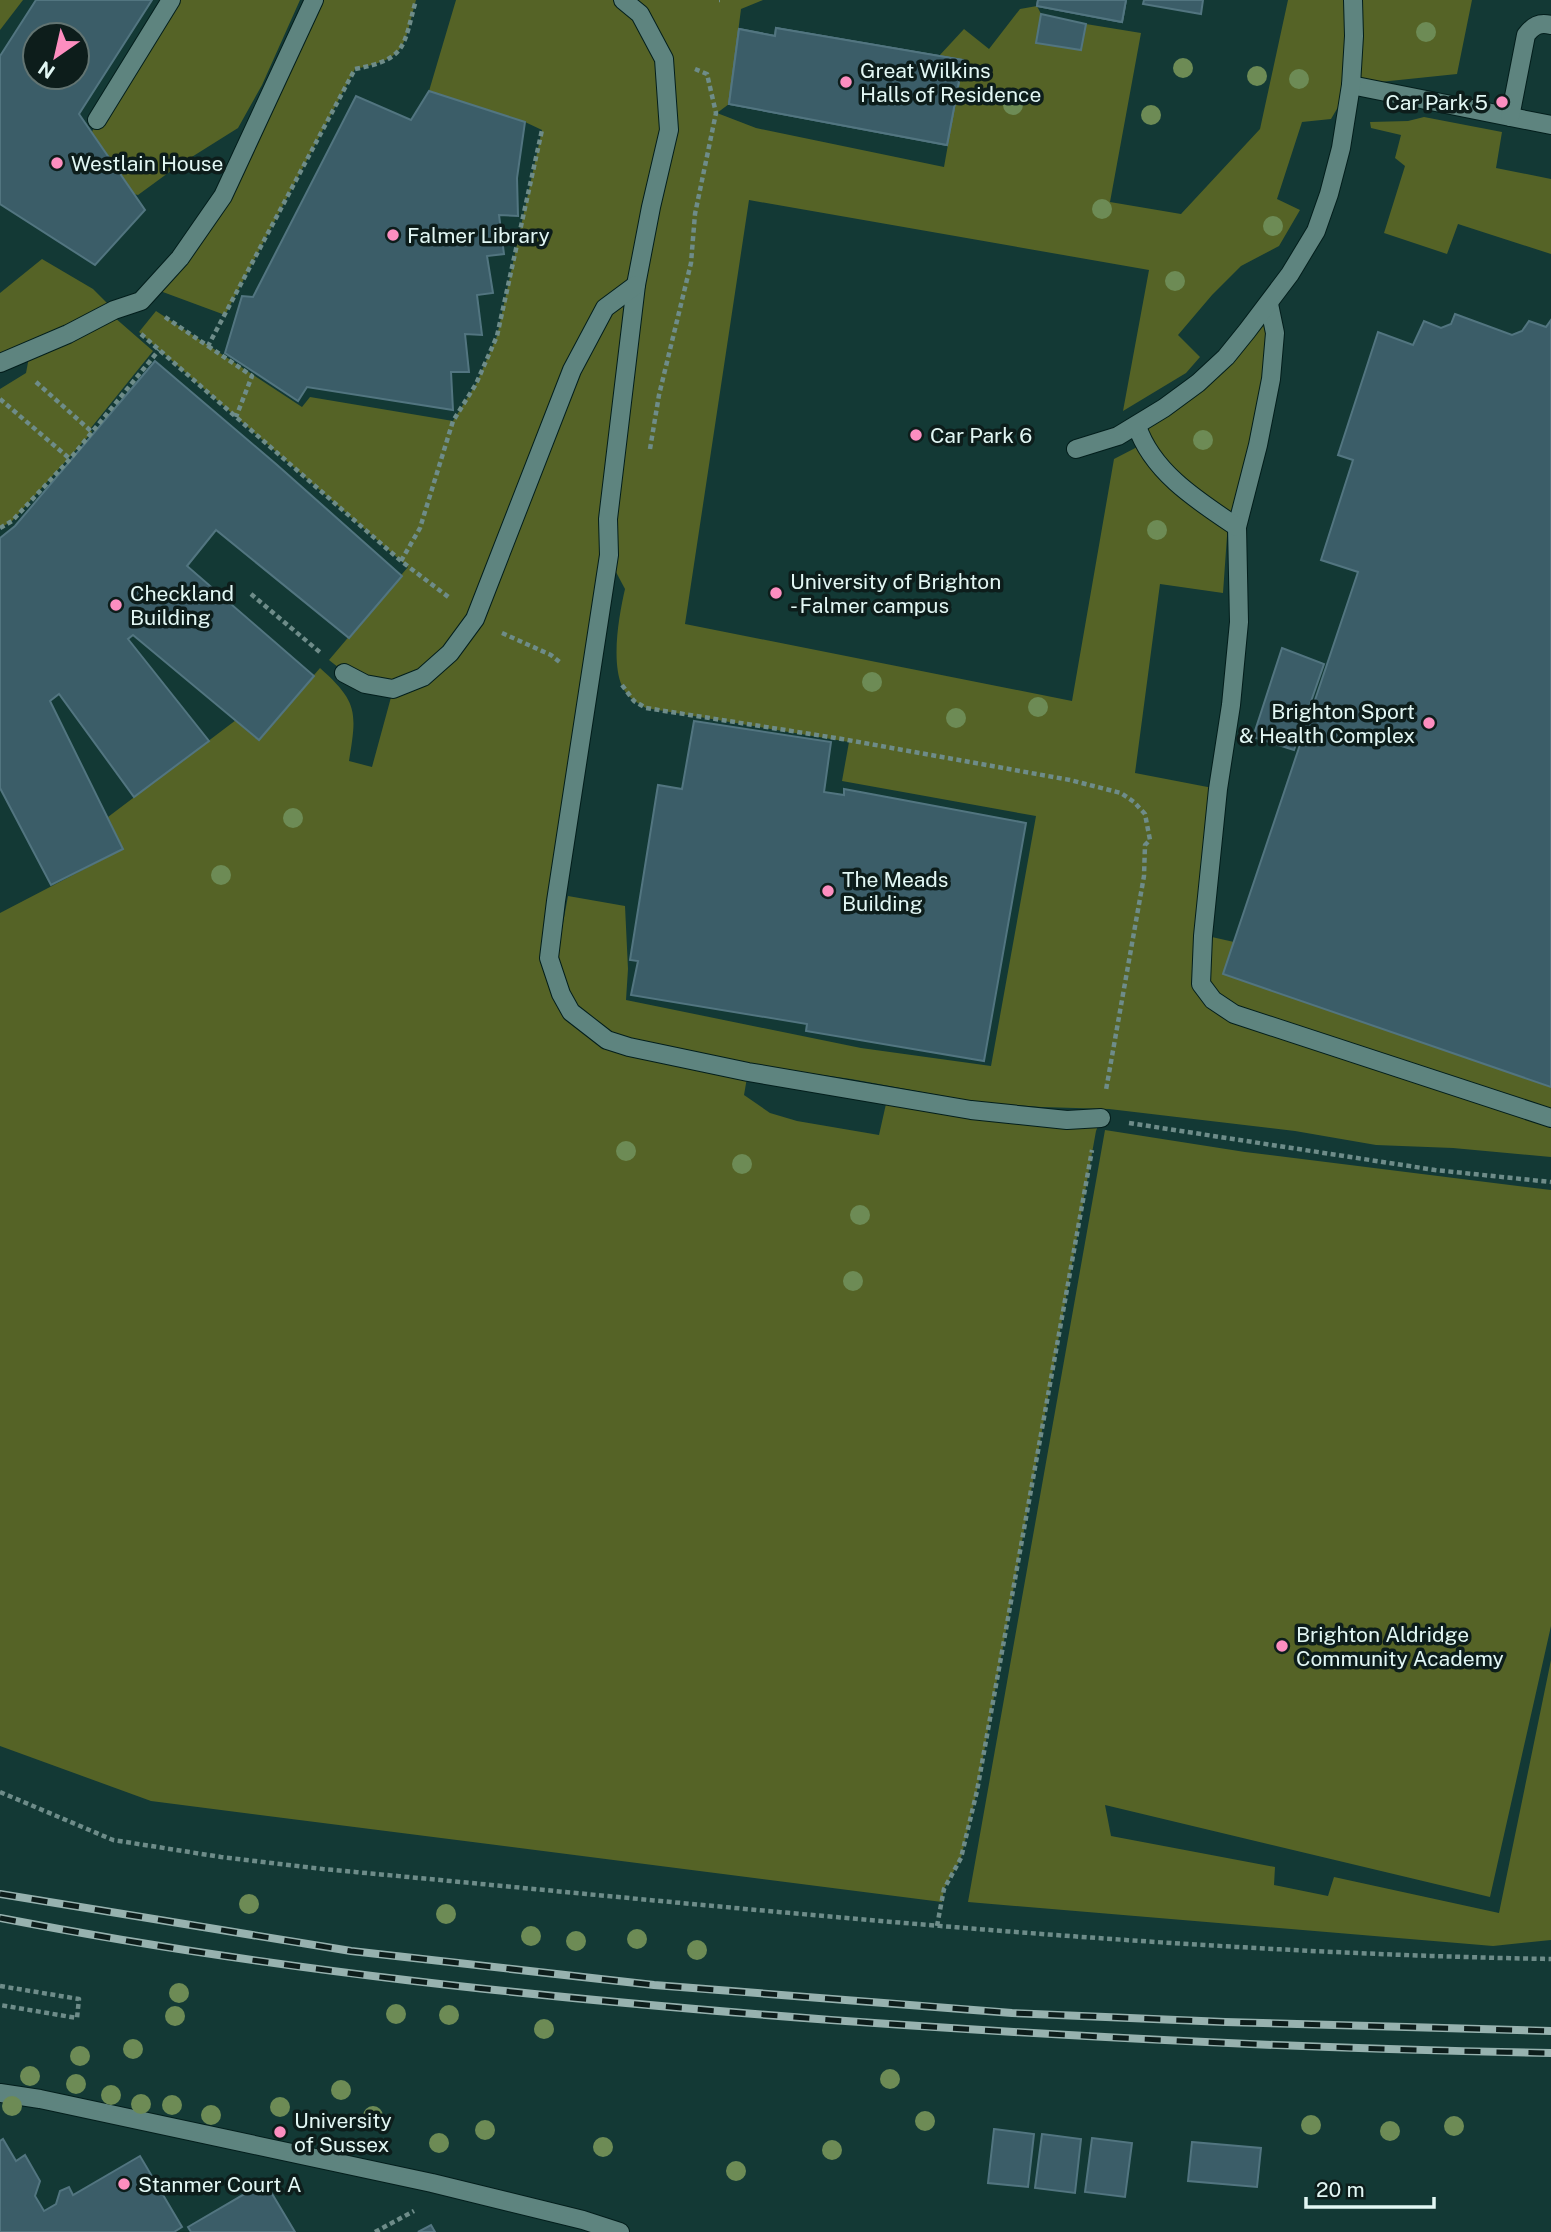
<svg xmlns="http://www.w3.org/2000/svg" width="1551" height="2232" font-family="'Public Sans',sans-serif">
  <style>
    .green { fill: #556326 }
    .building { fill: #3b5d68; stroke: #527580; stroke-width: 2; fill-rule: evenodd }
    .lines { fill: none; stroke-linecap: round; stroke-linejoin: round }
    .minor-casing { stroke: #031e1c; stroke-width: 20 }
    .path { stroke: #6e8c89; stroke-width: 4.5; stroke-dasharray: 5 3.5; stroke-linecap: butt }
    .minor { stroke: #5e847f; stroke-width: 18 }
    .rail-casing { stroke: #97b2af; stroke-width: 8 }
    .rail { stroke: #0d1d1b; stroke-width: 5; stroke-dasharray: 16; stroke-linecap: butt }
    .tree { fill: #6d8b55 }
    .poi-dot { fill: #fd8ec0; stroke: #0d1d1b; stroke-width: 2.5 }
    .labels { text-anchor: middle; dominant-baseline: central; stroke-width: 7; stroke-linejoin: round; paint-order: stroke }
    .poi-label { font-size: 21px; fill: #e2f7f4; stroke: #0d1d1b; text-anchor: start }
  </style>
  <rect width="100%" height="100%" fill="#133935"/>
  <g class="green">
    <polygon points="0,0 23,0 0,30"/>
    <polygon points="171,0 300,0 262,85 238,128 179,165 138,195 134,194 92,132 97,120"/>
    <path d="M314 0H416C403 47 408 58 355 69L225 315 152 288 223 196Z"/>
    <path d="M456 0H763L741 9 729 104 717 113 756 128 944 167 963 60 939 56 964 29 989 49 1020 9 1037 6 1041 14 1037 43 1081 50 1086 24 1141 33 1110 202 1181 214 1260 129 1288 0H1472L1457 74 1351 85 1331 119 1302 122 1277 199 1300 210 1279 246 1241 266 1212 295 1178 335 1200 357 1186 373 1123 411 1149 270 749 200 685 624 1072 701 1114 459 1143 444 1137 426 1198 383 1226 357 1269 304 1275 333 1271 379 1258 445 1237 527 1228 522 1223 593 1160 584 1135 773 1218 789 1203 935 1234 942 1223 974 1551 1087V1157L1453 1148 1376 1145 1295 1131 1109 1109 1041 1107 977 1102 851 1079 723 1061 625 1041 582 1015 566 986 557 956 568 896 625 906 628 969 626 1000 861 1048 991 1066 1036 816 842 781 849 742 646 708C637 703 626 696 622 686 611 661 619 615 625 589L608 557 557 891 549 958 561 994 571 1012 607 1040 629 1047 748 1072 744 1095 770 1113 797 1121 879 1135 888 1095C958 1107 1029 1122 1101 1118L1096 1131 977 1791 961 1858 944 1889 942 1902 151 1801 0 1746V913L123 849 108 817 236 720 259 739 320 668C358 702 357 712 349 761L372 767 393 690C366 684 351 678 329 660L408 567 139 332 156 311 302 407 310 397 453 421 476 384 497 336 542 130 525 122 429 91Z"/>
    <polygon points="1424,117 1502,132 1496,168 1551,179 1551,254 1458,224 1447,254 1384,233 1405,166 1395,158 1401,135 1371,128 1370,122 1408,121"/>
    <polygon points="42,259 93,289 114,310 0,363 0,293"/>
    <polygon points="114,317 153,351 90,429 92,432 12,521 0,528 0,389 26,373 29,357"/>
    <polygon points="1105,1130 1245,1152 1551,1190 1551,1626 1490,1897 1105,1805 1111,1836 1275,1867 1274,1885 1328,1896 1334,1877 1499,1913 1551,1660 1551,1940 1493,1946 968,1902"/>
  </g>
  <g class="building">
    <path d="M36 0H152L79 114 145 210 95 265 0 204V56ZM35 35H77V77H35Z"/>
    <polygon points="1038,0 1126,0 1122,22 1037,6"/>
    <polygon points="1038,0 1126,0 1122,22 1037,6"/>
    <polygon points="1144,0 1203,0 1201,14 1143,4"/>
    <polygon points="1041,14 1086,24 1081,50 1036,43"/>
    <polygon points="776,28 963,60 947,145 729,104 739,29 775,36"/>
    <polygon points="776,28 963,60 947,145 729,104 739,29 775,36"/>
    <polygon points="429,91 525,122 517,178 518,216 499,215 504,254 487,256 493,293 477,295 482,335 465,334 469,372 451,372 453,410 307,387 298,401 225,353 242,296 253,297 356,96 411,120"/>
    <polygon points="1455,314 1512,335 1522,331 1529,321 1546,327 1551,320 1551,1087 1223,974 1358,572 1321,560 1353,460 1338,455 1378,332 1413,345 1424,321 1441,328 1451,324"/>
    <polygon points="155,361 276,464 402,576 349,638 216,530 187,566 314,676 259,740 133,635 128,639 209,741 134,797 59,694 50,701 123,849 51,885 0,788 0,538 15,526"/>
    <polygon points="1282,648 1324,664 1294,750 1253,737"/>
    <polygon points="694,721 831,742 824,792 844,795 844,789 1026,823 984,1061 806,1031 807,1024 631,995 638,961 630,960 658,785 682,789"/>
    <polygon points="994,2129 1034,2134 1028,2187 988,2183"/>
    <polygon points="1042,2134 1081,2139 1075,2193 1035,2188"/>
    <polygon points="1092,2138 1132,2143 1125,2197 1085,2192"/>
    <polygon points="3,2139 16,2161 25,2155 40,2181 35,2196 44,2211 56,2204 60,2191 69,2187 73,2195 140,2156 182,2227 174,2232 0,2232 0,2141"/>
    <polygon points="1192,2142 1261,2148 1257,2187 1188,2181"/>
    <polygon points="265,2182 295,2232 191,2232 188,2227"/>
    <polygon points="431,2225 435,2232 418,2232"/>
  </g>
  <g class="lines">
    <g class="minor-casing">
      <g id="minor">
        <polyline points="623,0 640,14 664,59 669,130 651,207 636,285 608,519 609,555 556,901 549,958 561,994 571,1012 607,1040 629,1047 748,1072 971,1110 1067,1120 1101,1118"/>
        <polyline points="1351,85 1551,125"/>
        <path d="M1510 117 1526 35C1533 26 1539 22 1551 25"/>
        <polyline points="97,120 171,0"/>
        <polyline points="1269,304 1275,333 1271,379 1258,445 1237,527 1239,622 1231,705 1218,789 1203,936 1201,984 1213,1000 1234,1014 1551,1118"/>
        <polyline points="0,363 68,334 114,310 141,301 180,258 223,196 314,0"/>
        <path d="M1137 426C1152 472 1198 501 1237 527"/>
        <polyline points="1076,449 1118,436 1164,408 1198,383 1226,357 1247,331 1290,274 1316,231 1329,194 1341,148 1351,85 1354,36 1353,0"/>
        <polyline points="344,673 365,684 393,689 423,677 450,653 475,619 572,370 605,308 636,285"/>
        <polyline points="0,2093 40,2099 432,2183 583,2220 620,2232"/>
      </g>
    </g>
    <g class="path">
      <polyline points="719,0 720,0"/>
      <path d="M165 317 208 346 355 69C408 59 403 46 416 0"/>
      <polyline points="141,334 401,561 451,599"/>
      <polyline points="208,346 252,376 236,417"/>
      <polyline points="36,382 92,432"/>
      <polyline points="0,399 70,459"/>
      <polyline points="650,449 659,395 691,263 695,214 716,113 707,74 695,69"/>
      <polyline points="0,528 12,521 70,459 159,350"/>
      <polyline points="401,561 420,528 453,421 476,384 497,336 542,130"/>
      <polyline points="251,594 322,654"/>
      <polyline points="502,633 551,655 562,664"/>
      <polyline points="622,685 634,701 646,708 842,739 1070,780 1121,793 1134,802 1145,814 1150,840 1145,845 1144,876 1106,1090"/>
      <polyline points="1129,1123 1435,1170 1551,1182"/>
      <path d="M0 1792 113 1840 221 1857 323 1869C732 1907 1140 1952 1551 1959"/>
      <polyline points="937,1926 944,1889 961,1858 977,1791 1092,1150"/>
      <polyline points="0,1986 79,1999 77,2018 0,2005"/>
      <polyline points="375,2232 414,2211"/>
    </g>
    <use href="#minor" class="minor"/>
    <g class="rail-casing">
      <g id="rail">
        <polyline points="0,1894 351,1951 654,1985 1012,2013 1225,2022 1551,2031"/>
        <path d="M0 1918C274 1971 553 1999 831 2020 1071 2037 1311 2049 1551 2053"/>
      </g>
    </g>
    <use href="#rail" class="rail"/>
  </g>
  <g class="tree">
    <circle cx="1426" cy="32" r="10"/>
    <circle cx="1183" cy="68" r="10"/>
    <circle cx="1257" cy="76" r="10"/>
    <circle cx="1299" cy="79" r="10"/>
    <circle cx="1013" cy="105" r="10"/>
    <circle cx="1151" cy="115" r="10"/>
    <circle cx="1102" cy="209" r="10"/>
    <circle cx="1273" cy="226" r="10"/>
    <circle cx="1175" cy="281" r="10"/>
    <circle cx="1203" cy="440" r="10"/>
    <circle cx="1157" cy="530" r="10"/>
    <circle cx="872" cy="682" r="10"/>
    <circle cx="1038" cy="707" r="10"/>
    <circle cx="956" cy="718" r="10"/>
    <circle cx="293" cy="818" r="10"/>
    <circle cx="221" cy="875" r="10"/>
    <circle cx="626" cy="1151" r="10"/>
    <circle cx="742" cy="1164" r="10"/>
    <circle cx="860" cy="1215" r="10"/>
    <circle cx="853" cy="1281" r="10"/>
    <circle cx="249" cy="1904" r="10"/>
    <circle cx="446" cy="1914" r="10"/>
    <circle cx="531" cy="1936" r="10"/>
    <circle cx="637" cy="1939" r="10"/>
    <circle cx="576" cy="1941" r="10"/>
    <circle cx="697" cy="1950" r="10"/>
    <circle cx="179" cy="1993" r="10"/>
    <circle cx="396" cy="2014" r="10"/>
    <circle cx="449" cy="2015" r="10"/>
    <circle cx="175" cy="2016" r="10"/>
    <circle cx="544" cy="2029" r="10"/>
    <circle cx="133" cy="2049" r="10"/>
    <circle cx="80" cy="2056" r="10"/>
    <circle cx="30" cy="2076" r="10"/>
    <circle cx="890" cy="2079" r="10"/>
    <circle cx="76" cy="2084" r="10"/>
    <circle cx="341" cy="2090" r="10"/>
    <circle cx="111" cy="2095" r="10"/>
    <circle cx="141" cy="2104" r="10"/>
    <circle cx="172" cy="2105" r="10"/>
    <circle cx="12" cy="2106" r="10"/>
    <circle cx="280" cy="2107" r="10"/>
    <circle cx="211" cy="2115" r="10"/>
    <circle cx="373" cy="2116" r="10"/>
    <circle cx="925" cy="2121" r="10"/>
    <circle cx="1311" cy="2125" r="10"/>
    <circle cx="1454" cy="2126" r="10"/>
    <circle cx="485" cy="2130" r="10"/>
    <circle cx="1390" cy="2131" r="10"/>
    <circle cx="439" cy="2143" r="10"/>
    <circle cx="603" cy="2147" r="10"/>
    <circle cx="832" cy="2150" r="10"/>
    <circle cx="736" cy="2171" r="10"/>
  </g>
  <g class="poi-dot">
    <circle cx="846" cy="82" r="7"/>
    <circle cx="1502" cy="102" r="7"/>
    <circle cx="57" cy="163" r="7"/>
    <circle cx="393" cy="235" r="7"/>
    <circle cx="916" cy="435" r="7"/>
    <circle cx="776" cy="593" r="7"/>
    <circle cx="116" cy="605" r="7"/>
    <circle cx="1429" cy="723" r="7"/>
    <circle cx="828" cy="891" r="7"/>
    <circle cx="1282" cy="1646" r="7"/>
    <circle cx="280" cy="2132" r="7"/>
    <circle cx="124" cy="2184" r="7"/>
  </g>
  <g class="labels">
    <g class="poi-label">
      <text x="860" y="70">Great Wilkins<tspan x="860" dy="24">Halls of Residence</tspan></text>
      <text x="1488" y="102" text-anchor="end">Car Park 5</text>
      <text x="71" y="163">Westlain House</text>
      <text x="407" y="235">Falmer Library</text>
      <text x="930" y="435">Car Park 6</text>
      <text x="790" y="581">University of Brighton<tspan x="790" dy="24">- Falmer campus</tspan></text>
      <text x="130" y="593">Checkland<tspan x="130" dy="24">Building</tspan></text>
      <text x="1415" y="711" text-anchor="end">Brighton Sport<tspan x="1415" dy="24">&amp; Health Complex</tspan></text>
      <text x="842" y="879">The Meads<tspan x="842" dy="24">Building</tspan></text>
      <text x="1296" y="1634">Brighton Aldridge<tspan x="1296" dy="24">Community Academy</tspan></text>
      <text x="294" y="2120">University<tspan x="294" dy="24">of Sussex</tspan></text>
      <text x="138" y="2184">Stanmer Court A</text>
    </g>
  </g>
  <g transform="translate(56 56) rotate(214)"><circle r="33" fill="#0d1d1b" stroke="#627472" stroke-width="2"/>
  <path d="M0-5L12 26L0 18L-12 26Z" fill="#fd8ec0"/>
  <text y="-10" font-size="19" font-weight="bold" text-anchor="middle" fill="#e2f7f4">N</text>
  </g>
  <path d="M1306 2197v10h128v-10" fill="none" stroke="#e2f7f4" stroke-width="3.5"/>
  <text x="1316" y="2197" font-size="21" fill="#e2f7f4" stroke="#0d1d1b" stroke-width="5" paint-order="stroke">20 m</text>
</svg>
